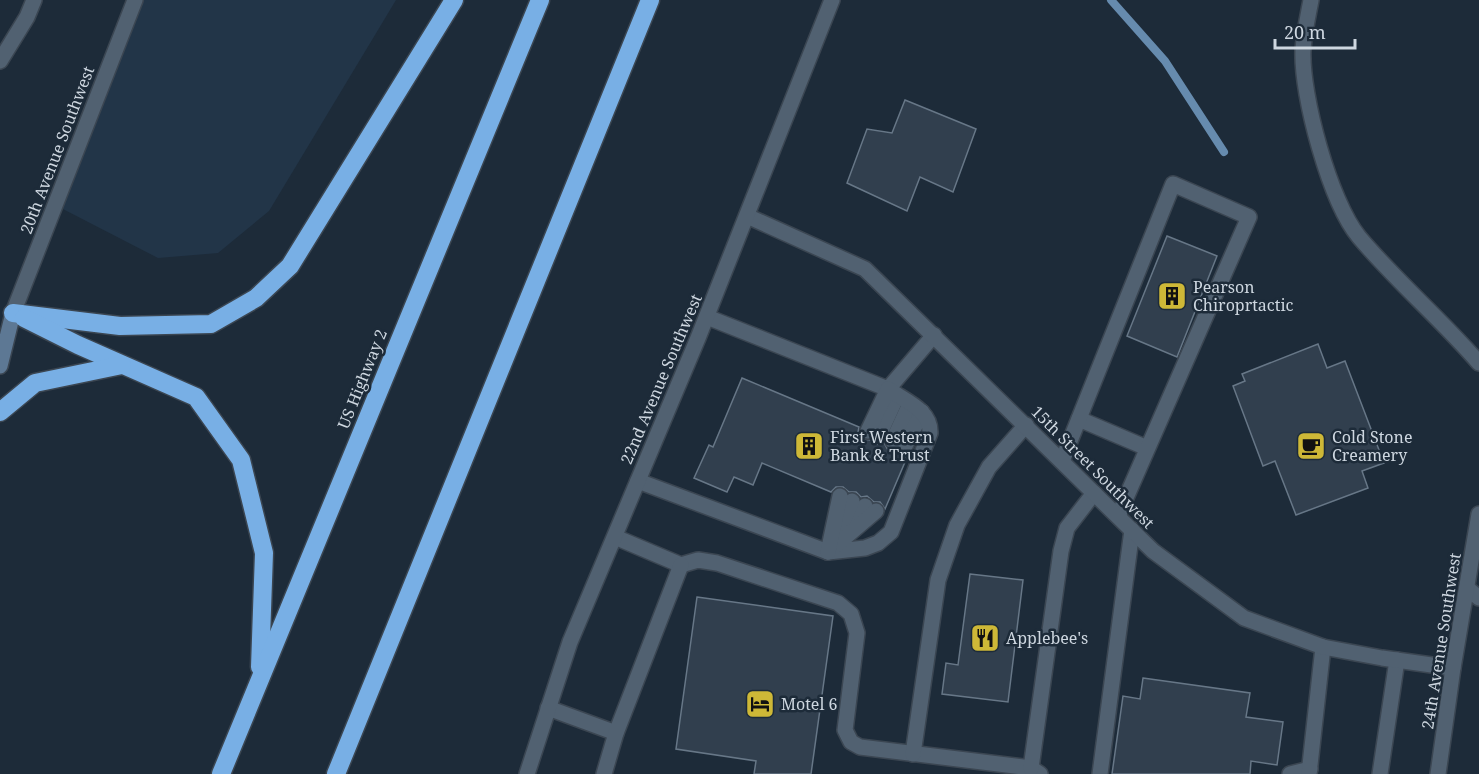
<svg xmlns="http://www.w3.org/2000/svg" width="1479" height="774" font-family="'Noto Serif',serif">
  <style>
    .built { fill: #223548 }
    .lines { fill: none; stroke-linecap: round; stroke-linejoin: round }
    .stream { stroke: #668bae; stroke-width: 8 }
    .building { fill: #313f4e; stroke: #677787; stroke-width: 1.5 }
    .service-casing { stroke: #3b4652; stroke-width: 18 }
    .minor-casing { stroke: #3b4652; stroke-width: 18 }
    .tertiary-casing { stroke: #3b4652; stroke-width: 18 }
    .secondary-casing { stroke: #3b4652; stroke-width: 18 }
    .motorway-casing { stroke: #3b4652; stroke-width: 21 }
    .service { stroke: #516171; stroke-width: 15 }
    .minor { stroke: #516171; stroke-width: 15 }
    .tertiary { stroke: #516171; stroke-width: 15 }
    .secondary { stroke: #5d7894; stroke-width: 15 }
    .motorway { stroke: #78afe5; stroke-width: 18 }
    .labels { text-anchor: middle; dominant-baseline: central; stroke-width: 5; stroke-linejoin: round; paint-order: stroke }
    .street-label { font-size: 16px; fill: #ced7e0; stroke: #1d2b39 }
    .poi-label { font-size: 16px; fill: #ced7e0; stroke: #1d2b39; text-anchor: start }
  </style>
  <rect width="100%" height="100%" fill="#1d2b39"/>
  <polygon class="built" points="141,0 396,0 269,211 218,253 158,258 59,207"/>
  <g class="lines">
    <polyline class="stream" points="1111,0 1165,61 1224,152"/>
  </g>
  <g class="building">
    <polygon points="905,100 976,129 953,192 920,177 907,211 847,183 867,129 892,133"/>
    <polygon points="1167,236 1217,256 1177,357 1127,336"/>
    <polygon points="1318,344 1327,368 1345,361 1384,463 1362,471 1368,488 1296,515 1275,461 1263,466 1233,386 1245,381 1242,374"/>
    <polygon points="742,378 859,427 858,432 863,439 871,440 875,444 884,443 888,450 896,450 901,455 908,455 885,509 880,502 874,502 867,496 861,497 856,492 849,492 843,487 836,487 831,492 762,463 753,485 734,477 727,492 694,478 709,445 713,447"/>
    <polygon points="970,574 1023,580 1008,702 942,694 946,663 958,665"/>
    <polygon points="697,597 833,616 811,774 754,774 756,761 676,749"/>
    <polygon points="1143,678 1250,693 1246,717 1283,722 1277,765 1251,761 1250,774 1112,774 1123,696 1140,699"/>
  </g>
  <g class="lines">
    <g class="service-casing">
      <g id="service">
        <path d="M1311 0C1308 16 1304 33 1303 50 1301 95 1330 202 1359 237 1396 281 1441 319 1479 363"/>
        <polyline points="707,317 888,389 934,335"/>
        <polyline points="1079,419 1147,448"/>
        <polyline points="879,435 897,396"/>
        <polyline points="893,441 910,404"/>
        <polyline points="905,446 922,412"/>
        <polyline points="1062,461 1173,184 1249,217 1118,516"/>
        <path d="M638 481 828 552 865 548 878 543 891 532 930 433C931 410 905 401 888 389L868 431"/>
        <polyline points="849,527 865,506"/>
        <polyline points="840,528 852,501"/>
        <polyline points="615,537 681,565 698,560 717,563 838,603 851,614 857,633 845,730 851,742 860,747 1031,768 1040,774"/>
        <polyline points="828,552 876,511"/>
        <polyline points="828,552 840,496"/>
        <polyline points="1467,588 1479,598"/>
        <polyline points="548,708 616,733"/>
        <polyline points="913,754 938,580 957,525 989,467 1026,425"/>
        <polyline points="1031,768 1061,551 1067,528 1094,493"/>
        <polyline points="604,774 616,733 681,565"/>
        <polyline points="1100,774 1132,530"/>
        <polyline points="1290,774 1310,769"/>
        <polyline points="1309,774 1323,647"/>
        <polyline points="1380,774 1397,660"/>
      </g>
    </g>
    <g class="minor-casing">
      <g id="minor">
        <polyline points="0,61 27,17 34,0"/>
        <polyline points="747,216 865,269 1153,551 1244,618 1323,647 1382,658 1453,668"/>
        <polyline points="527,774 570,642 698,338 832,0"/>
        <polyline points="1438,774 1453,668 1479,514"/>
      </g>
    </g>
    <g class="tertiary-casing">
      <polyline id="tertiary" points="13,313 135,0"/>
    </g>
    <g class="secondary-casing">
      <polyline id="secondary" points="0,366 13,313"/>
    </g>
    <g class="motorway-casing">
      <g id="motorway">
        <polyline points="13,313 120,326 211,324 256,298 290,266 454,0"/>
        <polyline points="24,318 78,345 196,397 241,460 264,553 260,667"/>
        <polyline points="0,412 35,383 122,365"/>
        <polyline points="221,774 540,0"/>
        <polyline points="336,774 650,0"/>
      </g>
    </g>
    <use href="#service" class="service"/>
    <use href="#minor" class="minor"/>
    <use href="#tertiary" class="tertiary"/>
    <use href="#secondary" class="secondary"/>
    <use href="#motorway" class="motorway"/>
  </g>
  <defs>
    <g id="building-square" transform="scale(1.5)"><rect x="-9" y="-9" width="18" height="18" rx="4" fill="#ceb837" stroke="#1d2b39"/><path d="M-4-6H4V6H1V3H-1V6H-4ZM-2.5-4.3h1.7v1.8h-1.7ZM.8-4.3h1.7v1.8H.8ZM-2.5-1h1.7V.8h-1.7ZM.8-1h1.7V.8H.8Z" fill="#111"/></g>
    <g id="cafe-square" transform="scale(1.5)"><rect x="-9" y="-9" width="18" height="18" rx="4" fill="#ceb837" stroke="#1d2b39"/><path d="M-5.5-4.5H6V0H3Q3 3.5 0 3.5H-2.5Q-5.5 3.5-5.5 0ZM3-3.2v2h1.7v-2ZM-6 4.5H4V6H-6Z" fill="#111"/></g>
    <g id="restaurant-square" transform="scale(1.5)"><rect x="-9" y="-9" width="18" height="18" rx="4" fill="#ceb837" stroke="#1d2b39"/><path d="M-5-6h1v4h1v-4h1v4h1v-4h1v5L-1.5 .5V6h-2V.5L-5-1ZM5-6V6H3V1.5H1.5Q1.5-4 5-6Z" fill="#111"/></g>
    <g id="hotel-square" transform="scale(1.5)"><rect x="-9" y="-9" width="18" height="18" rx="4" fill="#ceb837" stroke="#1d2b39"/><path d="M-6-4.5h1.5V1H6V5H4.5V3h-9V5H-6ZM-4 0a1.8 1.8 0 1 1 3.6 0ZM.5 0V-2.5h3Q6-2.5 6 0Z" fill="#111"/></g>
  </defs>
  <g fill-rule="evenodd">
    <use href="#building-square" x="1172" y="296"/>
    <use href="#building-square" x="809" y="446"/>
    <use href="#cafe-square" x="1311" y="446"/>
    <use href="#restaurant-square" x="985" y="638"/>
    <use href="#hotel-square" x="760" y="704"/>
  </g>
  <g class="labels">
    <g class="street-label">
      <text transform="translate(57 150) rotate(-69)">20th Avenue Southwest</text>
      <text transform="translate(362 379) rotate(-68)">US Highway 2</text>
      <text transform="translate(661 379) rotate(-67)">22nd Avenue Southwest</text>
      <text transform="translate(1093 467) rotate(45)">15th Street Southwest</text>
      <text transform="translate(1441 641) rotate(-81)">24th Avenue Southwest</text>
    </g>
    <g class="poi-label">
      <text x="1193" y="287">Pearson<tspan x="1193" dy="18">Chiroprtactic</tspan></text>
      <text x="830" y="437">First Western<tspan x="830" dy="18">Bank &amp; Trust</tspan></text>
      <text x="1332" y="437">Cold Stone<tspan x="1332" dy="18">Creamery</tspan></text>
      <text x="1006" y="638">Applebee's</text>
      <text x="781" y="704">Motel 6</text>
    </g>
  </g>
  <path d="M1275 39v9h80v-9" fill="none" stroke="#ced7e0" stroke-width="3"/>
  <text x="1284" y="39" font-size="18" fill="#ced7e0" stroke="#1d2b39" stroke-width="4.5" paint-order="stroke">20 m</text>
</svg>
